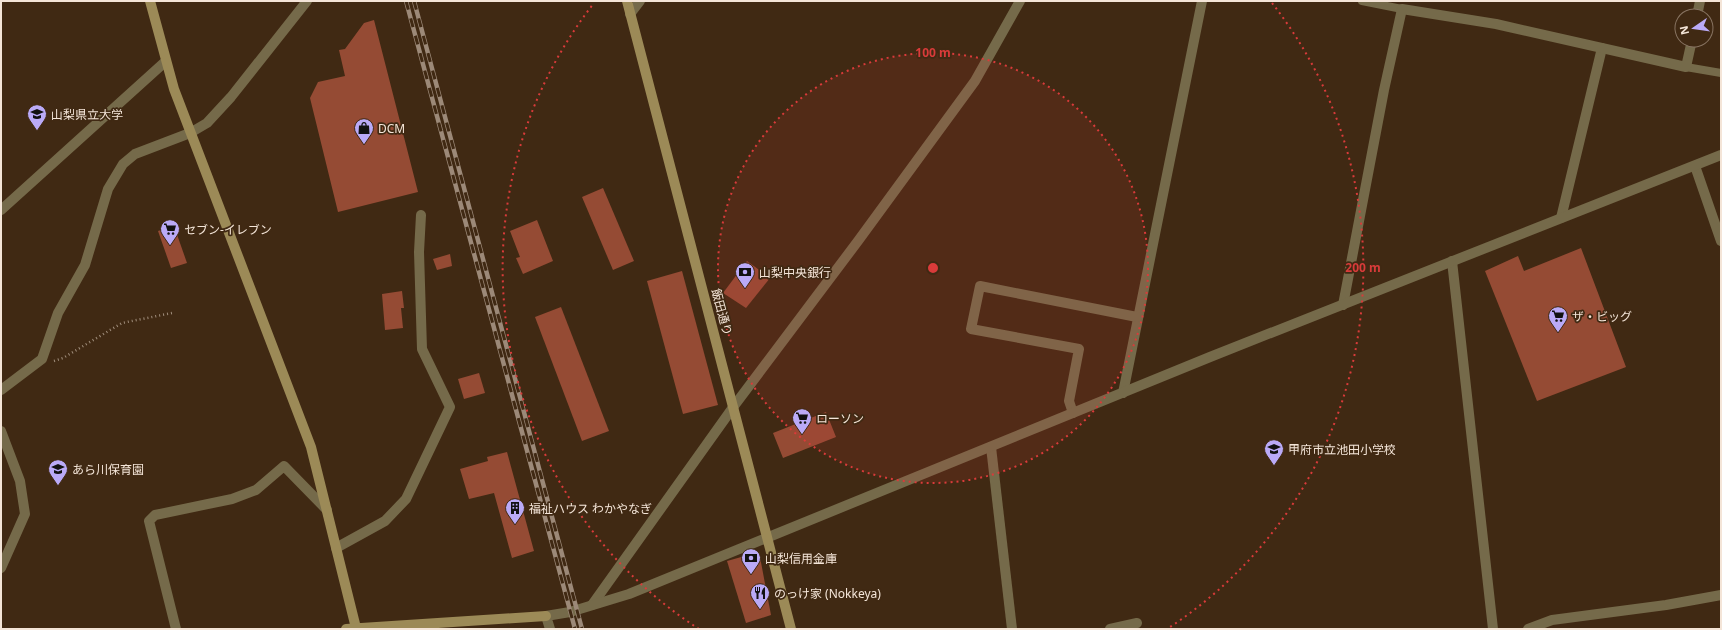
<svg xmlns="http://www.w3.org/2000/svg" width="1722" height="630" font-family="'Noto Sans','Noto Sans JP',sans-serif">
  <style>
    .building { fill: #954b34 }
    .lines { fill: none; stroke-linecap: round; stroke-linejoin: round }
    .path { stroke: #a08e7c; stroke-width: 2.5; stroke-dasharray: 1 3; stroke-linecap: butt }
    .lane { stroke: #756a4a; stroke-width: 8 }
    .street { stroke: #756a4a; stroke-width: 10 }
    .secondary { stroke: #9c8a57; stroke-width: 10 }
    .rail-casing { stroke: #9c8978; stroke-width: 4.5 }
    .rail { stroke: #402913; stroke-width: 3; stroke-dasharray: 9; stroke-linecap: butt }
    .ring { fill: none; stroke: #d93b3a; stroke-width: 2; stroke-dasharray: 2 4 }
    .labels { text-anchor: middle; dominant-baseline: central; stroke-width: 3.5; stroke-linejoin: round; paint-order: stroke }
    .poi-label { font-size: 12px; fill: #f4e5d8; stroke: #402913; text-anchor: start }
    .street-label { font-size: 12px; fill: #f4e5d8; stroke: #402913 }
    .centre { fill: #d93b3a; stroke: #402913; stroke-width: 2 }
    .ring-label { font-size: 12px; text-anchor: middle; font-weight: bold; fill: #d93b3a; stroke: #402913; stroke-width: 3.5; stroke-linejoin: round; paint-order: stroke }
  </style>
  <rect width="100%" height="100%" fill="#402913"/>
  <g class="building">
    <polygon points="374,20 418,192 338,212 310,98 318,82 345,76 339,50 345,49 364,23"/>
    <polygon points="603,188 634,261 613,270 582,197"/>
    <polygon points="537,220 553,261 523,274 516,258 520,257 510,231"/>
    <polygon points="174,226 187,263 171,268 158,231"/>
    <polygon points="1581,248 1626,367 1537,401 1485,271 1518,256 1524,271"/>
    <polygon points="450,254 452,266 437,270 433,259"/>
    <polygon points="747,261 770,278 746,308 723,293"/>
    <polygon points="682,271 718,405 683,414 647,281"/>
    <polygon points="402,291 404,308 401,308 403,328 385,330 382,294"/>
    <polygon points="561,307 609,431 582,441 535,317"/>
    <polygon points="479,373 485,393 464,399 458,379"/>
    <polygon points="826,412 836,437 783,458 773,433"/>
    <polygon points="507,452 534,551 512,558 494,493 469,499 460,469 488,461 487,457"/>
    <polygon points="759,552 771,615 746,623 727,561"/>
  </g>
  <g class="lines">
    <polyline class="path" points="54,361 63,358 122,323 172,313"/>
    <g class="lane">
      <polyline points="1362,1 1402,9"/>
      <polyline points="1686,67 1721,73"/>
    </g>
    <g class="street">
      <polyline points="630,14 640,1"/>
      <polyline points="1697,16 1700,1"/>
      <polyline points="1695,166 1721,241"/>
      <polyline points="1,210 166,61"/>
      <polyline points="1561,218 1602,48"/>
      <polyline points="1452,261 1493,629"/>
      <polyline points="1343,305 1384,90 1402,9 1496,24 1686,67 1692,40"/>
      <polyline points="1,390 42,359 58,313 85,265 108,189 123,164 135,154 190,133 207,123 231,97 307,1"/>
      <polyline points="1123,393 1202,1"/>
      <polyline points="1073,413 1069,401 1079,349 971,329 980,286 1137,317"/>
      <polyline points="1,431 20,481 25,514 1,568"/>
      <polyline points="991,447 1012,629"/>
      <polyline points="336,548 385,521 406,499 450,407 422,349 419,252 421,215"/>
      <polyline points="592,605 734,406 858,241 975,81 1020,1"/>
      <polyline points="176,629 149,521 155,515 232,499 256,490 284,466 327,510"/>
      <polyline points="550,629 546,616 570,612 629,594 1210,357 1721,155"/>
      <polyline points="1110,629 1137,623"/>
      <polyline points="1528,629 1552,620 1666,605 1721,595"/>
    </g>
    <g class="secondary">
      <polyline points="150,1 174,89 311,447 356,628"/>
      <polyline points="627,1 791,629"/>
      <polyline points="346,629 546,616"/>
    </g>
    <g class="rail-casing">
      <g id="rail">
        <polyline points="406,1 575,629"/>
        <polyline points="414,1 582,629"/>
      </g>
    </g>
    <use href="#rail" class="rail"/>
  </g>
  <circle cx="933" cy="268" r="215" fill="#d93b3a" fill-opacity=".12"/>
  <g class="ring">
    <circle cx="933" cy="268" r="215"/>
    <path d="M699 629A430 430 0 0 1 594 3M1272 3A430 430 0 0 1 1167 629"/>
  </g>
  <defs>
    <g id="university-pin" transform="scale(1)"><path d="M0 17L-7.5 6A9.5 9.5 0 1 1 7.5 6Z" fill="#baaaf7" stroke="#402913"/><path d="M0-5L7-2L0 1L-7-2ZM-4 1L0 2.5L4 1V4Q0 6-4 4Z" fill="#111"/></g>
    <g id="shop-pin" transform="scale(1)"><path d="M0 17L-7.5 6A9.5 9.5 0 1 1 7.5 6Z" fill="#baaaf7" stroke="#402913"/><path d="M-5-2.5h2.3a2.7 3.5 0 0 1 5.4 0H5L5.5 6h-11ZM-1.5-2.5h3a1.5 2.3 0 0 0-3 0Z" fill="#111"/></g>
    <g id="supermarket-pin" transform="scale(1)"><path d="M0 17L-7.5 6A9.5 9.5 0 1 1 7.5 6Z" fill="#baaaf7" stroke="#402913"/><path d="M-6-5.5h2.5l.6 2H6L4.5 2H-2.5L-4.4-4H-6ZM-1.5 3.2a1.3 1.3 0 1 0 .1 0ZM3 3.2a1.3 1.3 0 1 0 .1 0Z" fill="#111"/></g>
    <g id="bank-pin" transform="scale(1)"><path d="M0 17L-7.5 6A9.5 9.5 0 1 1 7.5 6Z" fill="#baaaf7" stroke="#402913"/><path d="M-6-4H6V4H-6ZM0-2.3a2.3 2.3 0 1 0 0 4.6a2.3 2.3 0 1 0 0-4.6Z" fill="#111"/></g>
    <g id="school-pin" transform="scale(1)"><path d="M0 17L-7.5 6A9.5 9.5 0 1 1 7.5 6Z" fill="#baaaf7" stroke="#402913"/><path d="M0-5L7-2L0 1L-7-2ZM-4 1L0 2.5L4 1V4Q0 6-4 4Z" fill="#111"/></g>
    <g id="building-pin" transform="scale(1)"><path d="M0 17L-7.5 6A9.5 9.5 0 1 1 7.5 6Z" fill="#baaaf7" stroke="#402913"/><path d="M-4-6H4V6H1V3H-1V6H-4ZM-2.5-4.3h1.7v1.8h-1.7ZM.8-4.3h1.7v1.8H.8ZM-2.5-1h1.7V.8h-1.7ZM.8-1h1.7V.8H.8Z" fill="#111"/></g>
    <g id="restaurant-pin" transform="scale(1)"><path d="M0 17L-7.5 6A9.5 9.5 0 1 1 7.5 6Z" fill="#baaaf7" stroke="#402913"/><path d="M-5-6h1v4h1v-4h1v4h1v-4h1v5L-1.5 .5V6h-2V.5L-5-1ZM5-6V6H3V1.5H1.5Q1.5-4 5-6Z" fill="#111"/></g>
  </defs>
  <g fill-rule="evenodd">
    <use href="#university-pin" x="37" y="114"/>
    <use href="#shop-pin" x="364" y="128"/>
    <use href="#supermarket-pin" x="170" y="229"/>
    <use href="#bank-pin" x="745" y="272"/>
    <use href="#supermarket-pin" x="1558" y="316"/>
    <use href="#supermarket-pin" x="802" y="418"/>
    <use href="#school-pin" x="1274" y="449"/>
    <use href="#school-pin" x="58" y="469"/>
    <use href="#building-pin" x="515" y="508"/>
    <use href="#bank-pin" x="751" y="558"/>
    <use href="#restaurant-pin" x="760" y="593"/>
  </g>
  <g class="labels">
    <g class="poi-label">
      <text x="51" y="114">山梨県立大学</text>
      <text x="378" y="128">DCM</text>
      <text x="184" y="229">セブン-イレブン</text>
      <text x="759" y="272">山梨中央銀行</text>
      <text x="1572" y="316">ザ・ビッグ</text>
      <text x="816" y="418">ローソン</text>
      <text x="1288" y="449">甲府市立池田小学校</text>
      <text x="72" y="469">あら川保育園</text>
      <text x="529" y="508">福祉ハウス わかやなぎ</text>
      <text x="765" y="558">山梨信用金庫</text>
      <text x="774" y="593">のっけ家 (Nokkeya)</text>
    </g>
    <g class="street-label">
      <text transform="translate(722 312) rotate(75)">飯田通り</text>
    </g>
  </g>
  <circle cx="933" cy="268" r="6" class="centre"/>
  <g class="ring-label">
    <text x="933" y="57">100 m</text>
    <text x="1363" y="272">200 m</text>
  </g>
  <rect width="1722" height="630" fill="none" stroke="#f4e5d8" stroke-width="4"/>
  <g transform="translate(1694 28) rotate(257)"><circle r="19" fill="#402913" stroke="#887462"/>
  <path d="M0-3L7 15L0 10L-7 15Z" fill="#baaaf7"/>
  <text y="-6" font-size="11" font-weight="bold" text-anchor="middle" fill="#f4e5d8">N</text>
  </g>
</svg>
